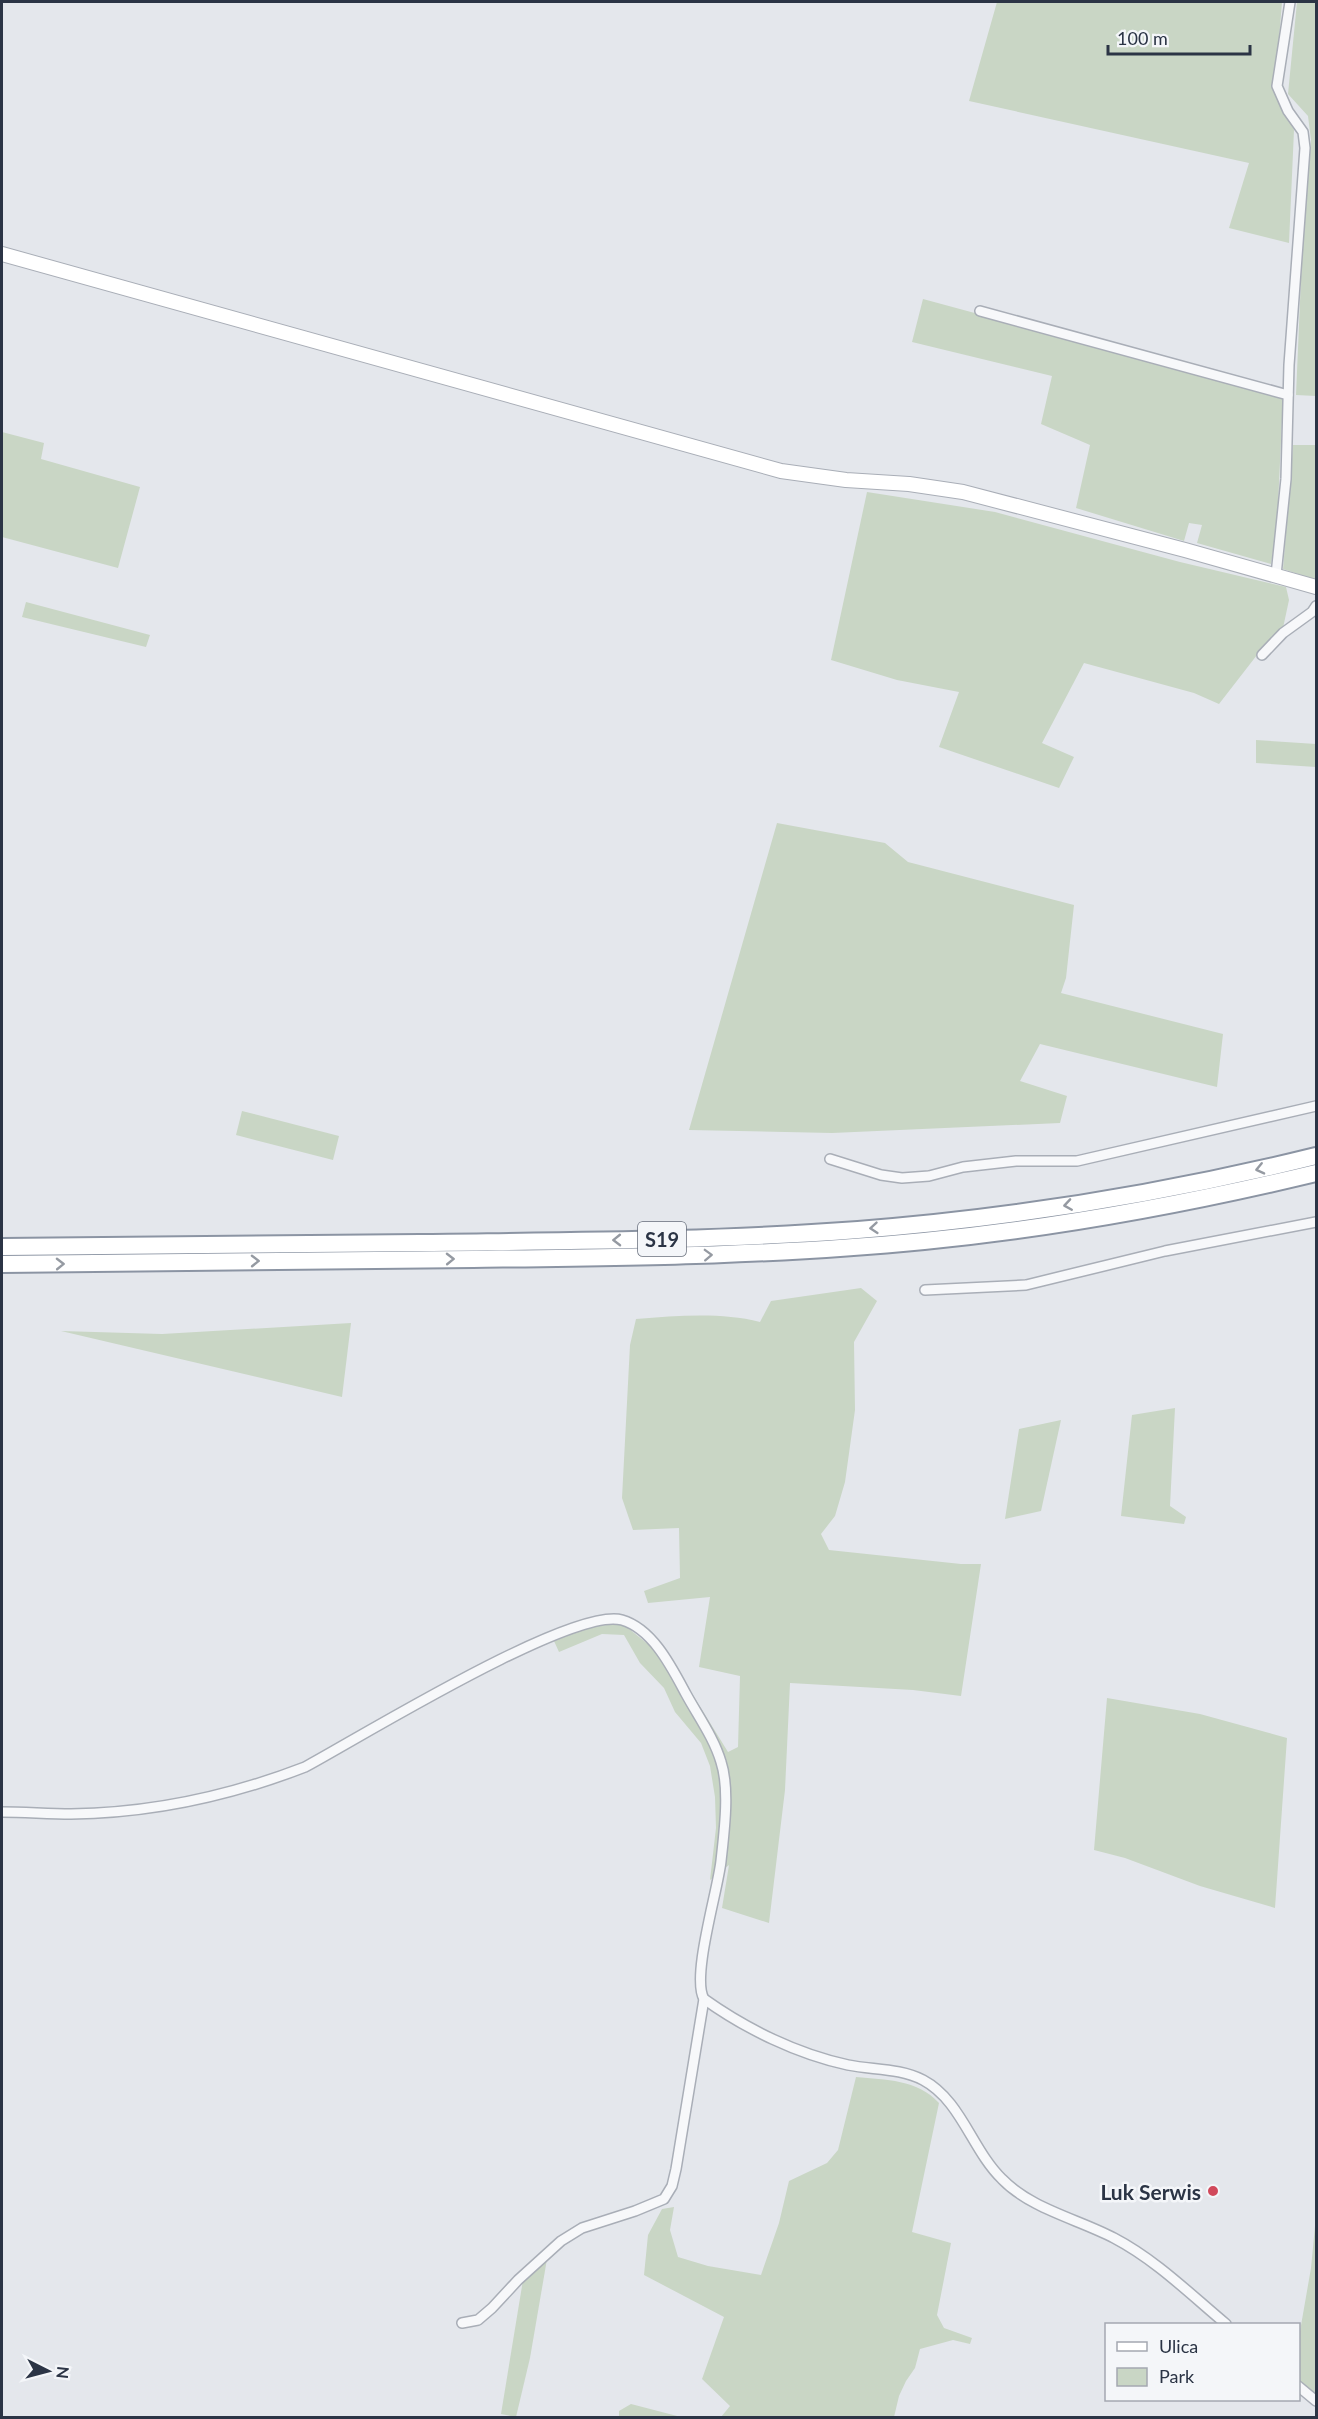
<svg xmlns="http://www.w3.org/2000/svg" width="1318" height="2419" font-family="Lato,sans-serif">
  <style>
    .green { fill: #c9d6c5 }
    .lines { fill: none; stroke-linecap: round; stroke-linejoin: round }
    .street-casing { stroke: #a9aeb7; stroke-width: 12 }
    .secondary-casing { stroke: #a9aeb7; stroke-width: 16 }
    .highway-casing { stroke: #8b94a3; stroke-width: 20 }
    .street { stroke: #f7f8fa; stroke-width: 9 }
    .secondary { stroke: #fff; stroke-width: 14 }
    .highway { stroke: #fff; stroke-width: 16 }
    .oneway { stroke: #959aa2 }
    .poi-dot { fill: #d1495b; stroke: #f4f6f9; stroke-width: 2 }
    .labels { text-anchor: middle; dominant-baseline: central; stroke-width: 5; stroke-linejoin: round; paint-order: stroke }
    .shield { fill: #f4f6f9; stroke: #676e7b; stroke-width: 1.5 }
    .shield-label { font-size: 20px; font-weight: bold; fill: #2b3445 }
    .poi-label { font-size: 21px; font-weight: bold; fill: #2b3445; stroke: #f4f6f9; text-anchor: end }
  </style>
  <rect width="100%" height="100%" fill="#e4e7ec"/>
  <g class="green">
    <polygon points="997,2 1282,2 1275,89 1294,130 1289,243 1229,228 1249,163 969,101"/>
    <polygon points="1297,2 1316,2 1316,396 1296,395 1302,255 1311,140 1308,116 1288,94"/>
    <polygon points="923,299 1283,397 1277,527 1271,564 1197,543 1202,525 1189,523 1184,541 1076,508 1090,445 1041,424 1052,376 912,342"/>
    <polygon points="2,432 44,443 41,459 140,487 118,568 2,537"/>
    <polygon points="1293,445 1316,445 1316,580 1283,569"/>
    <polygon points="867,492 995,512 1180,562 1286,587 1289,600 1283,628 1257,655 1219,704 1194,693 1084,663 1042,743 1074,757 1059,788 939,747 959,692 897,680 831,660"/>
    <polygon points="26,602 150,635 146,647 22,617"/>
    <polygon points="1256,740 1316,744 1316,767 1256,763"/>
    <polygon points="777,823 885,843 908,862 1074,905 1066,978 1061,993 1223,1034 1217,1087 1040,1044 1020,1081 1067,1096 1060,1123 832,1133 689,1130"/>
    <polygon points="242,1111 339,1136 333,1160 236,1135"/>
    <path d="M861 1288 877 1301 854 1342 855 1410 845 1482 835 1516 821 1534 829 1550 961 1564H981L961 1696 913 1690 790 1683 785 1790 769 1923 722 1908 729 1865 710 1880 716 1828 715 1797 710 1766 701 1743 675 1712 664 1688 640 1663 624 1635 602 1634 559 1652 554 1641 593 1626 623 1624 675 1666 728 1752 738 1747 740 1676 699 1667 710 1597 648 1603 644 1591 680 1578 679 1528 633 1530 622 1498 630 1345 636 1319C678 1316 720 1312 760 1322L771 1301Z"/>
    <polygon points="351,1323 342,1397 61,1331 162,1334"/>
    <polygon points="1175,1408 1170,1506 1186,1517 1184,1524 1121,1516 1132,1415"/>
    <polygon points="1061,1420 1041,1511 1005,1519 1019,1429"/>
    <polygon points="1107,1698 1200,1714 1287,1738 1275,1908 1200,1886 1125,1858 1094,1850"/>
    <path d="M856 2077C886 2080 917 2079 939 2103L912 2232 951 2243 937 2315 944 2328 972 2338 970 2344 953 2340 920 2349 915 2368 906 2381 899 2396 894 2417H721L730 2406 702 2379 724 2317 644 2275 648 2235 662 2209 674 2207 670 2230 678 2257 708 2266 761 2275 779 2223 789 2181 827 2163 838 2150Z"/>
    <polygon points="1316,2216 1316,2396 1299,2380 1299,2337 1311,2268"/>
    <polygon points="547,2259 530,2358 516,2417 501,2414 523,2280"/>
    <polygon points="631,2404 681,2417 619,2417 619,2411"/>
  </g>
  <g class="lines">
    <g class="street-casing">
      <g id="street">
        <polyline points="980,311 1288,395"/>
        <polyline points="1276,575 1286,479 1289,365 1305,148 1303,132 1288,111 1277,86 1290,2"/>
        <polyline points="1262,655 1283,633 1312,612 1316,606"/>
        <polyline points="830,1159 881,1175 902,1178 929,1176 963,1167 1016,1161 1077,1161 1316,1106"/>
        <polyline points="925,1290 1026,1285 1165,1251 1316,1222"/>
        <path d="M2 1812C25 1812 48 1814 71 1814 151 1813 230 1796 305 1767 359 1738 573 1606 622 1620 653 1629 672 1668 686 1694 698 1716 714 1738 721 1762 730 1789 724 1833 721 1861 718 1890 691 1977 704 1999 746 2029 797 2054 848 2065 873 2070 900 2068 923 2080 961 2100 972 2150 1002 2179 1031 2209 1078 2219 1114 2238 1156 2260 1190 2294 1226 2324"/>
        <polyline points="462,2323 478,2320 492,2308 518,2280 561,2241 582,2228 635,2211 664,2199 672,2186 676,2169 704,1999"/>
        <polyline points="1298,2386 1316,2401"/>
      </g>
    </g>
    <g class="secondary-casing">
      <polyline id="secondary" points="2,254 781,471 846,480 909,484 963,492 1185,550 1316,587"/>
    </g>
    <g class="highway-casing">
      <g id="highway">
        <path d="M2 1247C141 1246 280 1244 420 1243 566 1241 712 1241 858 1230 1012 1218 1166 1193 1316 1156"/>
        <path d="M2 1264C159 1263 316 1261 473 1259 624 1257 774 1256 924 1241 1056 1228 1187 1204 1316 1173"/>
      </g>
    </g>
    <use href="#street" class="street"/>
    <use href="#secondary" class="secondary"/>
    <use href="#highway" class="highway"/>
  </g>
  <defs><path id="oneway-chevron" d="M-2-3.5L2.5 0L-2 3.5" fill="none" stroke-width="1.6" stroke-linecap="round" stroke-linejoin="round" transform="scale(1.5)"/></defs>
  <g class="oneway">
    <use href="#oneway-chevron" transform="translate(1260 1169) rotate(167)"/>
    <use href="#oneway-chevron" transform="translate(1068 1205) rotate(171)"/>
    <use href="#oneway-chevron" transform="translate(874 1228) rotate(175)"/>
    <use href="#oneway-chevron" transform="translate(617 1240) rotate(179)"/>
    <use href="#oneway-chevron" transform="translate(708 1255) rotate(-2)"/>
    <use href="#oneway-chevron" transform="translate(450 1259) rotate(-1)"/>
    <use href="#oneway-chevron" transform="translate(255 1261) rotate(-1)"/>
    <use href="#oneway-chevron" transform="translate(60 1264) rotate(-1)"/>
  </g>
  <circle class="poi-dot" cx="1213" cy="2191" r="6"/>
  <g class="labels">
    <rect class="shield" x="638" y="1222" width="48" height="34" rx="4.5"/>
    <g class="shield-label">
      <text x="662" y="1239">S19</text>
    </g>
    <g class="poi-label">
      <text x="1201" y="2191">Luk Serwis</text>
    </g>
  </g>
  <rect width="1318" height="2419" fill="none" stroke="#2b3445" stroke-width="6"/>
  <rect x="1105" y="2323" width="195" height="78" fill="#f4f6f9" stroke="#a4a8b1" stroke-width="1.5"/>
  <rect x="1117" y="2342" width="30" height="9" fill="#ffffff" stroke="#a4a8b1" stroke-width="1.5"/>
  <text x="1159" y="2353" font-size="18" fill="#2b3445">Ulica</text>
  <rect x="1117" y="2368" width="30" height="18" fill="#c9d6c5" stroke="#a4a8b1" stroke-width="1.5"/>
  <text x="1159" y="2383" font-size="18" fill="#2b3445">Park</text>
  <g transform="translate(48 2371) rotate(96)" stroke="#f4f6f9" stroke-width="4.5" paint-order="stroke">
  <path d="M0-4.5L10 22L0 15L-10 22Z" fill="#2b3445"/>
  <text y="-9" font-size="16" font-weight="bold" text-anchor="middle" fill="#2b3445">N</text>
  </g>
  <path d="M1108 45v9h142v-9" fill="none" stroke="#2b3445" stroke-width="3"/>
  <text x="1117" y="45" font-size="18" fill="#2b3445" stroke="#f4f6f9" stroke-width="4.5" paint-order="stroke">100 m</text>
</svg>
